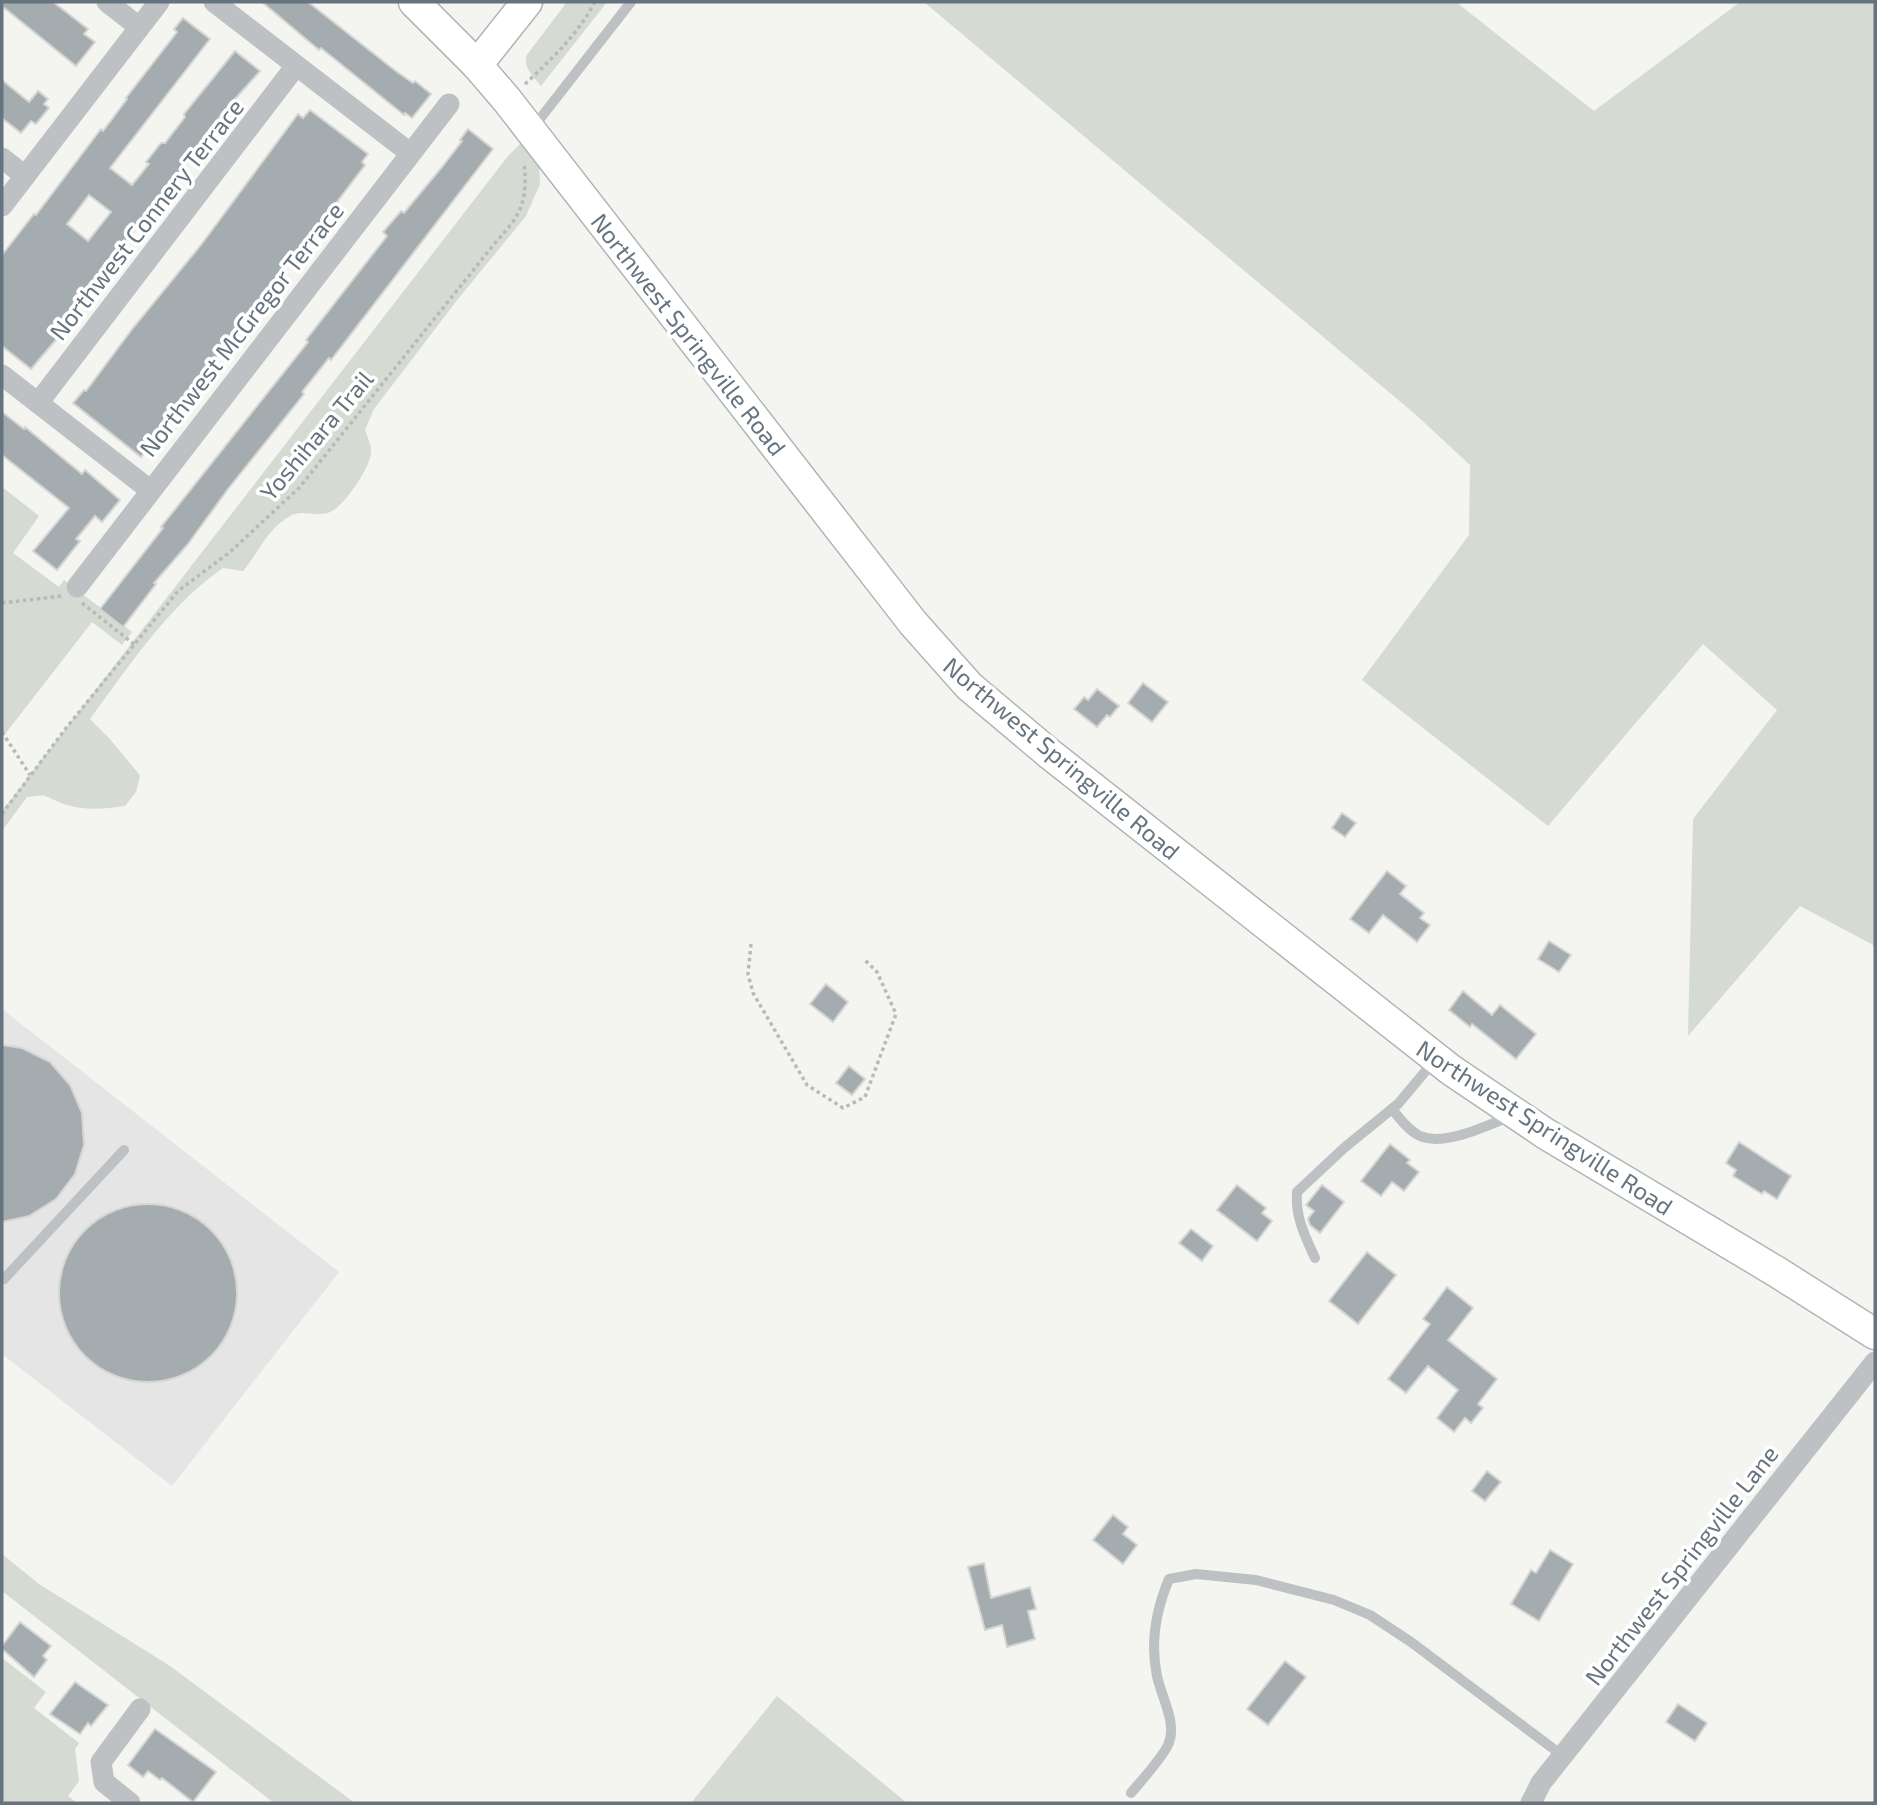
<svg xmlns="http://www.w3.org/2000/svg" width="1877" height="1805" font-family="'Exo 2',sans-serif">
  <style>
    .built { fill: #e4e5e4 }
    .green { fill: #d5dad2 }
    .building { fill: #a4acb0; stroke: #d5d5d3; stroke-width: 2; fill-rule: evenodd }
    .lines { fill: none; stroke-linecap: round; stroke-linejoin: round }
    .secondary-casing { stroke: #b0b5b8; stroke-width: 33 }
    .path { stroke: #b7babc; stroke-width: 3.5; stroke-dasharray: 3.5 3.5; stroke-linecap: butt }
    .lane { stroke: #bdc1c4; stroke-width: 10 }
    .street { stroke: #bdc1c4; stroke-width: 21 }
    .secondary { stroke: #fff; stroke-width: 30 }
    .labels { text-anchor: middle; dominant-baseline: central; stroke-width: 7; stroke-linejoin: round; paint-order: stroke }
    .street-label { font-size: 24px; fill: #65747f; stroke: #fff }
  </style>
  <rect width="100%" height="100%" fill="#f4f4f0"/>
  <polygon class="built" points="2,1009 339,1272 172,1486 2,1354"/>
  <g class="green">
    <path d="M567 2H607L541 86C534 77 524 69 526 56Z"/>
    <polygon points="924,2 1456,2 1594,111 1740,2 1875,2 1875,946 1800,906 1688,1036 1693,819 1777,710 1703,644 1548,826 1362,680 1469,535 1470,465 1415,414"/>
    <path d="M523 141 539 165 540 184 526 216 458 299 374 409 365 430C367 436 371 444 371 451 372 465 344 507 330 512 319 517 303 510 292 515 268 527 259 552 243 571L223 568C167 607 130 665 90 719L109 738 138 773 140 776 136 792 125 806C104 809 85 811 64 804 44 797 51 793 27 797L2 831V811L508 156Z"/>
    <polygon points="2,487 39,516 13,553 59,587 64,580 132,632 122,645 92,622 2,738"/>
    <polygon points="2,1554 39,1584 170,1666 355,1803 274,1803 2,1591"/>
    <polygon points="2,1658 46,1692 34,1708 79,1743 75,1749 79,1781 68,1796 77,1803 2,1803"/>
    <polygon points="777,1696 907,1803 691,1803"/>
  </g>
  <g class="building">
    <polygon points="2,2 53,2 88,29 84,34 95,42 76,66 2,6"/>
    <polygon points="262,2 308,2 397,72 413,83 415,81 431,94 412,118 405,113 404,115 321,48 319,50"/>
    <path d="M183 18 210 39 110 168 132 185 149 164 146 162 161 143H165L185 117 184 114 235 51 260 71 226 109 203 138 205 140 126 241 124 240 103 266 108 270 91 292 88 289 66 316 72 321 31 369 2 346V255L34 214 36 215 101 129 103 131 127 99 126 98 177 32 174 29ZM89 195 111 212 88 241 67 224Z"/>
    <polygon points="2,80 29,102 38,91 48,99 44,104 49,108 36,124 31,121 21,133 2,118"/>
    <polygon points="310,110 368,154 362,162 365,165 312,235 314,237 297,262 291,258 272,284 276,287 258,309 255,307 141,457 73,403 84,390 86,391 133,328 201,245 298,114 303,118"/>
    <polygon points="468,129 493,149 331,360 329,358 302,392 304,394 228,489 188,544 154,583 156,584 123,627 100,609 163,528 161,527 308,342 306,340 387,236 383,232 401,211 404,213 443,166 462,141 460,140"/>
    <polygon points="2,412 24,429 25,427 82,474 85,470 120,500 102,522 95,516 76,539 80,541 57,570 33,551 69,508 2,455"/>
    <polygon points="1143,683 1168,702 1152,722 1128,703"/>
    <polygon points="1097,689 1119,706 1110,717 1107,715 1097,727 1074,709 1084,697 1088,700"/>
    <polygon points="1342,813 1356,823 1345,837 1332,828"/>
    <polygon points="1387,871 1406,886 1400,894 1424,913 1420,918 1430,925 1417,942 1383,915 1369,933 1350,919"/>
    <polygon points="1549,941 1571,955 1559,972 1538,959"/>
    <polygon points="826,984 848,1002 833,1022 810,1004"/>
    <polygon points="1463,991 1492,1015 1500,1005 1536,1034 1516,1059 1472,1024 1470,1027 1449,1010"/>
    <polygon points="2,1045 22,1048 50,1062 70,1085 82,1113 84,1145 75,1174 56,1199 29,1216 2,1222"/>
    <polygon points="849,1066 865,1079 852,1095 836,1083"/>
    <polygon points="1739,1142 1791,1176 1777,1199 1764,1191 1762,1194 1733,1176 1736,1170 1726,1163"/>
    <polygon points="1390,1144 1410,1160 1407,1163 1419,1172 1404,1191 1392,1182 1381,1196 1361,1181"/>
    <polygon points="1237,1185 1266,1208 1262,1213 1272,1221 1257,1241 1217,1210"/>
    <polygon points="1322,1185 1344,1202 1320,1233 1310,1225 1308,1219 1314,1211 1306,1205"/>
    <circle cx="148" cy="1293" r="89"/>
    <polygon points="1191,1229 1213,1246 1202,1261 1179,1243"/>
    <polygon points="1367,1252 1396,1275 1358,1324 1329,1301"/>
    <polygon points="1447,1287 1473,1308 1448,1340 1497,1379 1478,1404 1483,1408 1471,1423 1465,1418 1454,1432 1437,1418 1458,1390 1428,1366 1406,1393 1388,1379 1430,1324 1423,1319"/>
    <polygon points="1487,1471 1501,1482 1485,1501 1472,1491"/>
    <polygon points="1113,1515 1128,1527 1123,1534 1137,1545 1123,1564 1093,1540"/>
    <polygon points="1550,1550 1573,1564 1539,1621 1511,1604 1531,1570 1536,1573"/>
    <polygon points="984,1563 991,1598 1030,1587 1036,1609 1028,1611 1035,1639 1007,1647 1002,1625 985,1630 968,1567"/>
    <polygon points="20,1622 51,1646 43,1656 47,1660 34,1677 2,1649 2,1646"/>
    <polygon points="1285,1661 1306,1677 1268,1725 1247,1709"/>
    <polygon points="75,1682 108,1705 91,1726 88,1723 80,1734 50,1714"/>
    <polygon points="1678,1704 1707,1723 1695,1741 1666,1722"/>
    <polygon points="155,1729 216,1772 193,1802 162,1778 160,1780 148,1771 143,1777 128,1765"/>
  </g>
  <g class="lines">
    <g class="secondary-casing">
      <g id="secondary">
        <polyline points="414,2 477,65 507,100 913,623 969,686 1051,755 1451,1070 1546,1134 1777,1272 1875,1334"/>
        <polyline points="477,65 527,2"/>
      </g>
    </g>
    <g class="path">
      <path d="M525 84C552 59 577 35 595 2"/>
      <polyline points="2,603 62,596"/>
      <polyline points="82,603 135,645"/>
      <polyline points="2,732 30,775"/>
      <path d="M2 814 66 728 178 591 230 552 299 488 495 243C521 215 528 202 524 162"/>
      <polyline points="751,944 748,974 753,993 807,1085 843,1108 865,1097 896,1014 877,972 865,960"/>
    </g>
    <g class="lane">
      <polyline points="532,129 631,2"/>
      <path d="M1392 1109C1399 1118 1409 1131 1420 1136 1445 1147 1490 1124 1513 1115"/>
      <path d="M1315 1258C1305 1236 1295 1217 1297 1192L1344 1148 1398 1104 1434 1061"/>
      <polyline points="4,1279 124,1150"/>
      <path d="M1131 1793C1141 1781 1162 1758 1168 1745 1178 1724 1161 1696 1157 1676 1150 1643 1156 1610 1169 1579L1196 1574 1256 1580 1334 1600 1370 1615 1411 1642 1563 1756"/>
    </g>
    <g class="street">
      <polyline points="107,2 139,27"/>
      <polyline points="214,2 410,153"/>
      <polyline points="2,158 25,176"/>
      <polyline points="2,206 159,2"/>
      <polyline points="2,375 150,490"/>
      <polyline points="38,403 295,67"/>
      <polyline points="77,587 449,104"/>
      <polyline points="130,1803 104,1782 101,1762 140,1709"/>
      <polyline points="1531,1803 1541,1783 1875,1362"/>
    </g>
    <use href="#secondary" class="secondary"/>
  </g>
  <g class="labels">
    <g class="street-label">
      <text transform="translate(146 219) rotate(-52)">Northwest Connery Terrace</text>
      <text transform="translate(241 329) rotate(-52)">Northwest McGregor Terrace</text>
      <text transform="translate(689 334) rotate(52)">Northwest Springville Road</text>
      <text transform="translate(316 435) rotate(-50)">Yoshihara Trail</text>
      <text transform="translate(1062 758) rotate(40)">Northwest Springville Road</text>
      <text transform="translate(1545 1127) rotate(33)">Northwest Springville Road</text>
      <text transform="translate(1681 1565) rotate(-52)">Northwest Springville Lane</text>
    </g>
  </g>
  <rect width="1877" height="1805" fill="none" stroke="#65747f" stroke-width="7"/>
</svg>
